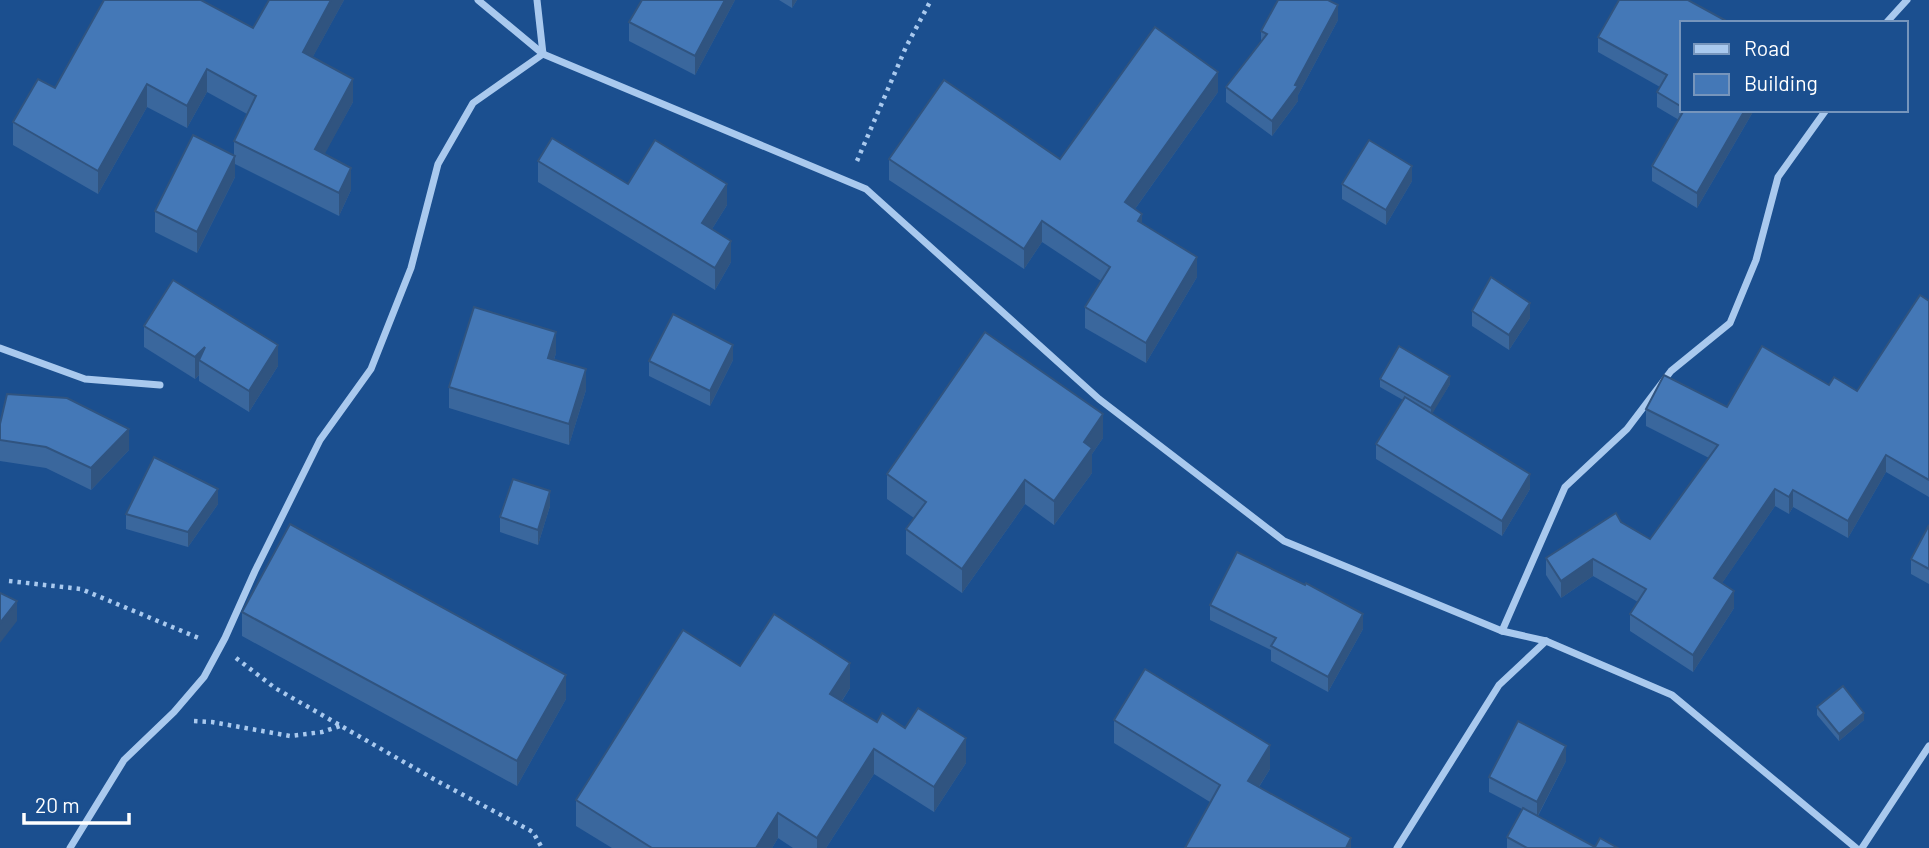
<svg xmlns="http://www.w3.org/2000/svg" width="1929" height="848" font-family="Barlow,sans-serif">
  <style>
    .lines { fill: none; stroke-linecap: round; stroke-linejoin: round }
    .path { stroke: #a9c9ee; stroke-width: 4.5; stroke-dasharray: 3.5 5; stroke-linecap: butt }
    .street { stroke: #a9c9ee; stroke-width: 7 }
    .wall { fill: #3a679d }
    .shaded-wall { fill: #305480 }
    .building { fill: #4478b7; stroke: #305480; stroke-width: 2 }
  </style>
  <rect width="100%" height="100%" fill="#1b4f8f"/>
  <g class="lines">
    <g class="path">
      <polyline points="857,161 906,47 931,0"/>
      <polyline points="9,581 81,589 201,639"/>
      <polyline points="236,658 275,688 437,781 533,832 542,848"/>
      <polyline points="194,721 212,722 290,736 322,732 340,726"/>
    </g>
    <g class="street">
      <polyline points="478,0 543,54 866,189 1099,399 1284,541 1502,631 1546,641 1672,695 1856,848"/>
      <polyline points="1886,23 1907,0"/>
      <polyline points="0,348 85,379 160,385"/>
      <polyline points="1502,631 1565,487 1627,429 1671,371 1730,323 1756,260 1778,177 1826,110"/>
      <polyline points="70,848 124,760 174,712 204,677 225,638 255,571 320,440 371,369 411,268 438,164 473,103 543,54 537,0"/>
      <polyline points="1397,848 1499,685 1546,641"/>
      <polyline points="1862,848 1929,746"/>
    </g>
  </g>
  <g class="wall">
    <polygon points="269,0 344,0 312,58 353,102 324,154 351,190 339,216 235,164 235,177 197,253 155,232 155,211 234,155 234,141 247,114 207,92 187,128 147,107 98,194 13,145 13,122 55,88 253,28"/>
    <polygon points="735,0 695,75 629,41 629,22"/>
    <polygon points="779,0 797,0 792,8"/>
    <polygon points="1338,20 1298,95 1298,101 1272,136 1226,102 1226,87 1261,41 1261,31"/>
    <polygon points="1682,23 1682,110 1754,110 1697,208 1652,181 1652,166 1679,120 1657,107 1657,92 1660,87 1598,52 1598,37"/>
    <polygon points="1218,92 1135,209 1142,224 1197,277 1146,363 1085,328 1085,307 1101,281 1042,242 1024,269 889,180 889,159 1060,159"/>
    <polygon points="538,161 628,184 727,205 712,229 731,262 715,290 538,182"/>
    <polygon points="1412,181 1386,225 1342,199 1342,184"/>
    <polygon points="1929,301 1929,497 1886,472 1848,538 1793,507 1789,514 1775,506 1722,583 1734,608 1693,672 1630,631 1630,614 1638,602 1593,576 1561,598 1546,575 1546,558 1621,522 1650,539 1709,458 1646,426 1646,409 1727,407 1829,385 1857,391"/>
    <polygon points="1472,311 1530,318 1509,350 1472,326"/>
    <polygon points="144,326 278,366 249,412 199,381 199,375 195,379 144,347"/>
    <polygon points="556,353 554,360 586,390 569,445 449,408 449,387"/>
    <polygon points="733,360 710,406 649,376 649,361"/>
    <polygon points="1380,379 1450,384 1432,413 1530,489 1502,536 1376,459 1376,444 1403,400 1380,387"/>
    <polygon points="0,424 129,450 91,490 46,468 0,461"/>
    <polygon points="1103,438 1092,454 1092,473 1054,525 1025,504 962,593 906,554 906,529 914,518 887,499 887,474"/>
    <polygon points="218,504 188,547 126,529 126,514"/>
    <polygon points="550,506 538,545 500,532 500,517"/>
    <polygon points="1929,525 1929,584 1911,574 1911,559"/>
    <polygon points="1210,605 1363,629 1328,692 1271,661 1271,650 1210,620"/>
    <polygon points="242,612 566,699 517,786 242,636"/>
    <polygon points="740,666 850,688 842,701 877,722 905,728 966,763 934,812 874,774 826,848 793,848 778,838 772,848 612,848 576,826 576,800"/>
    <polygon points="1817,707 1864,720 1839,741 1817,715"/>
    <polygon points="1114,720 1270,769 1259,787 1351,848 1210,802 1114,743"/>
    <polygon points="1566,761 1538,816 1595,847 1618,848 1507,848 1507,837 1522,809 1489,792 1489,777"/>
  </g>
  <g class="shaded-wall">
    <polygon points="331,0 344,0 303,75 303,52"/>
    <polygon points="725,0 735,0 695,75 695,56"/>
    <polygon points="792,0 797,0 792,8"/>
    <polygon points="1338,5 1338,20 1298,95 1298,101 1272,136 1272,121 1295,85"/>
    <polygon points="207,69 207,92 187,128 187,106"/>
    <polygon points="1218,72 1218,92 1125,223 1125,202"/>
    <polygon points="353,79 353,102 315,172 315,149"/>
    <polygon points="147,84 147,107 98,194 98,171"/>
    <polygon points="1745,110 1754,110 1697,208 1697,193"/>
    <polygon points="235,156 235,177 197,253 197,232"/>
    <polygon points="1412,166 1412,181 1386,225 1386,210"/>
    <polygon points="351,168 351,190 339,216 339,193"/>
    <polygon points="727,184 727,205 702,245 702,223"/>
    <polygon points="1142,214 1142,235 1138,221"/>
    <polygon points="1042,221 1042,242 1024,269 1024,249"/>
    <polygon points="731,241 731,262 715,290 715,268"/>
    <polygon points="1197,257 1197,277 1146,363 1146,343"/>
    <polygon points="1530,303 1530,318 1509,350 1509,335"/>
    <polygon points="556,332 556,353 548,379 548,358"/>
    <polygon points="278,345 278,366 249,412 249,391"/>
    <polygon points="733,345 733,360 710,406 710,391"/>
    <polygon points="205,347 199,360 199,375 195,379 195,357"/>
    <polygon points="586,369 586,390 569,445 569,424"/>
    <polygon points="1450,376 1450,384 1431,416 1431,408"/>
    <polygon points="1103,414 1103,438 1092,454 1092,473 1054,525 1054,501 1084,442"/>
    <polygon points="129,429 129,450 91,490 91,468"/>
    <polygon points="1886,455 1886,472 1848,538 1848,521"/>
    <polygon points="1530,474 1530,489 1502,536 1502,521"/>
    <polygon points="1025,480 1025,504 962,593 962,569"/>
    <polygon points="218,489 218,504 188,547 188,532"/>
    <polygon points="1775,489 1775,506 1714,595 1714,578"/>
    <polygon points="1793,490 1793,507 1789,514 1789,497"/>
    <polygon points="550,491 550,506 538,545 538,530"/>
    <polygon points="1593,559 1593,576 1561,598 1561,581"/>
    <polygon points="1734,591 1734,608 1693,672 1693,655"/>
    <polygon points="17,601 17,621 0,643 0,623"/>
    <polygon points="1363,614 1363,629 1328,692 1328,677"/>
    <polygon points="850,663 850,688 830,719 830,694"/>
    <polygon points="566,675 566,699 517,786 517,761"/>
    <polygon points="1864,713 1864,720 1839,741 1839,734"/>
    <polygon points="966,738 966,763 934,812 934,787"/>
    <polygon points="1270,745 1270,769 1248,804 1248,781"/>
    <polygon points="1566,746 1566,761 1537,817 1537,802"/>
    <polygon points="874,749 874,774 826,848 817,848 817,838"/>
    <polygon points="778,813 778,838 772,848 756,848"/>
    <polygon points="1351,838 1351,848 1346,848"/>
  </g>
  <g class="building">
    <polygon points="104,0 201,0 253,28 269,0 331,0 303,52 353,79 315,149 351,168 339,193 234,141 256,96 207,69 187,106 147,84 98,171 13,122 38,79 55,88"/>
    <polygon points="642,0 725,0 695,56 629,22"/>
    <polygon points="1278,0 1328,0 1338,5 1295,85 1298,86 1272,121 1226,87 1267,34 1261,31"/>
    <polygon points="1619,0 1688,0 1730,23 1682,23 1682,107 1657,92 1667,75 1598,37"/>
    <polygon points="1155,27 1218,72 1125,202 1142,214 1138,221 1197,257 1146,343 1085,307 1110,267 1042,221 1024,249 889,159 944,80 1060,159"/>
    <polygon points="1684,110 1745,110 1697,193 1652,166"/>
    <polygon points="193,135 235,156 197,232 155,211"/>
    <polygon points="552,138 628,184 655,140 727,184 702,223 731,241 715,268 538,161"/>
    <polygon points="1369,140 1412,166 1386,210 1342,184"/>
    <polygon points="1491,277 1530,303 1509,335 1472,311"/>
    <polygon points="173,280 278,345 249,391 199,360 205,347 195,357 144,326"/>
    <polygon points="1920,295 1929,301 1929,480 1886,455 1848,521 1793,490 1789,497 1775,489 1714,578 1734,591 1693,655 1630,614 1646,589 1593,559 1561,581 1546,558 1616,513 1621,522 1650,539 1718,445 1646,409 1664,375 1727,407 1762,346 1829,385 1834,377 1857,391"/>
    <polygon points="474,307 556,332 548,358 586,369 569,424 449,387"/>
    <polygon points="673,314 733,345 710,391 649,361"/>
    <polygon points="985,332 1103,414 1084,442 1092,448 1054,501 1025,480 962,569 906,529 926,502 887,474"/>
    <polygon points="1399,346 1450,376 1431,408 1380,379"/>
    <polygon points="7,394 67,398 129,429 91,468 46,447 0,440 0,424"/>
    <polygon points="1405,397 1530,474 1502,521 1376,444"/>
    <polygon points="154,457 218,489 188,532 126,514"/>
    <polygon points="513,479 550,491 538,530 500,517"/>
    <polygon points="290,524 566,675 517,761 242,612"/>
    <polygon points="1929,525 1929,569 1911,559"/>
    <polygon points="1237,552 1305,585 1306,583 1363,614 1328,677 1271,646 1276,638 1210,605"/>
    <polygon points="0,593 17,601 0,623"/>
    <polygon points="774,614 850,663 830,694 877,722 882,713 905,728 918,708 966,738 934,787 874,749 817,838 778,813 756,848 652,848 576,800 683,630 740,666"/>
    <polygon points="1145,669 1270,745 1248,781 1351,838 1346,848 1185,848 1220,785 1114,720"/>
    <polygon points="1843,686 1864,713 1839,734 1817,707"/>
    <polygon points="1518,721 1566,746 1537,802 1489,777"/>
    <polygon points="1523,808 1595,847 1600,838 1618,848 1527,848 1507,837"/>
  </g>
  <rect x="1680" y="21" width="228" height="91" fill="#1b4f8f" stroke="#7695bc" stroke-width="2"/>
  <rect x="1694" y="44" width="35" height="10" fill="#a9c9ee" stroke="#7695bc" stroke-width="2"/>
  <text x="1744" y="56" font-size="21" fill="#ffffff">Road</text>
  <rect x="1694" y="74" width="35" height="21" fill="#4478b7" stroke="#7695bc" stroke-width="2"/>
  <text x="1744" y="91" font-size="21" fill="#ffffff">Building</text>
  <path d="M24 813v10h105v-10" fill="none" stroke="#ffffff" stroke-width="3.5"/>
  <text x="35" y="813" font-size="21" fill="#ffffff" stroke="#1b4f8f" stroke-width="5" paint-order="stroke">20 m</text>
</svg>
